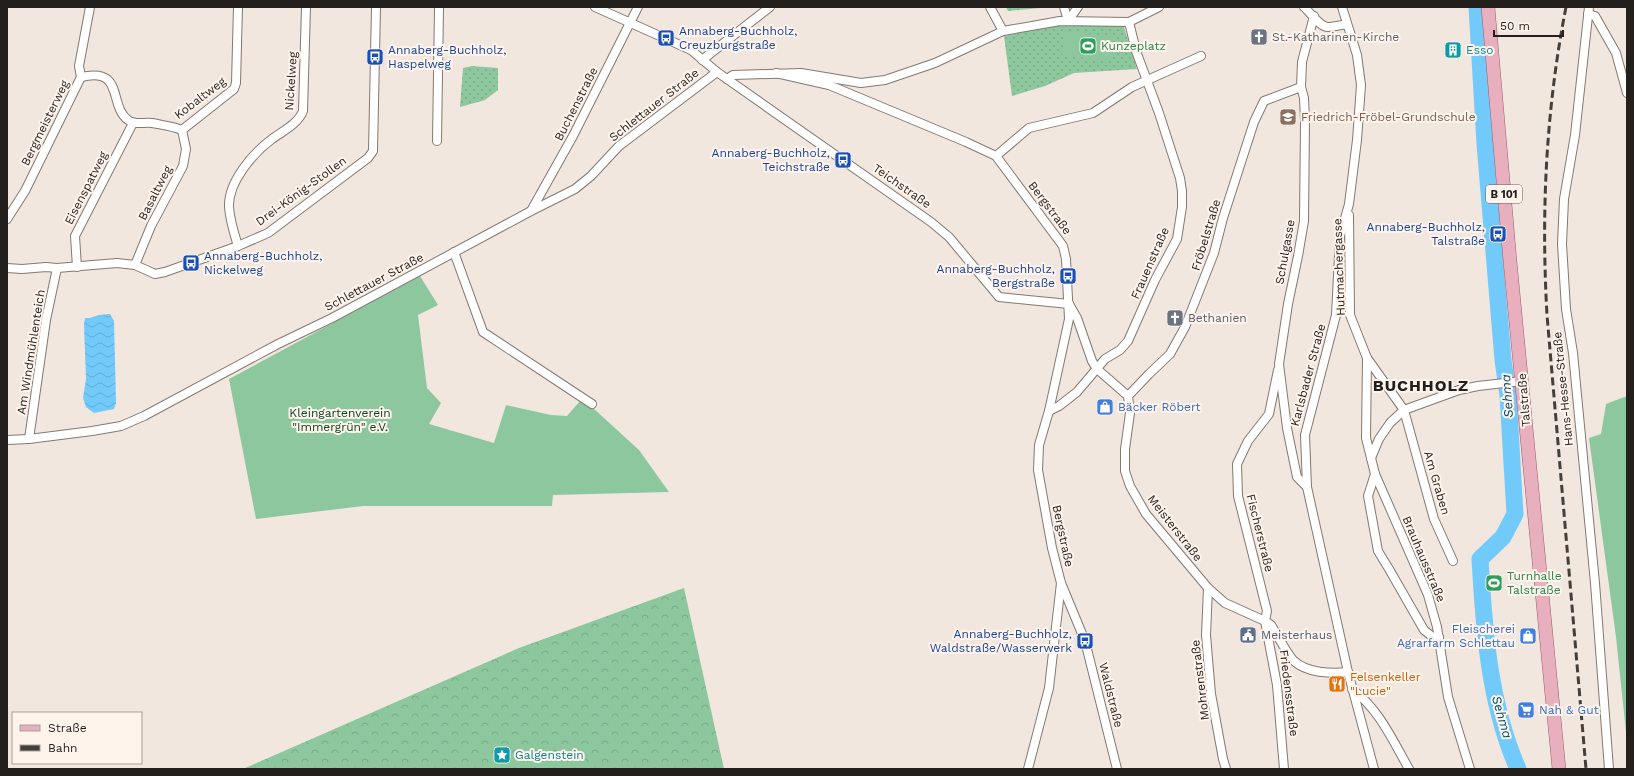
<svg xmlns="http://www.w3.org/2000/svg" width="1634" height="776" font-family="'Work Sans',sans-serif">
  <style>
    .grass { fill: url(#grass-dots) }
    .forest { fill: url(#forest-crowns) }
    .garden { fill: #8dc79d }
    .water { fill: url(#water-waves) }
    .lines { fill: none; stroke-linecap: round; stroke-linejoin: round }
    .river { stroke: #72cafb; stroke-width: 17 }
    .minor-casing { stroke: #827972; stroke-width: 10 }
    .primary-casing { stroke: #995b6b; stroke-width: 14 }
    .minor { stroke: #fff; stroke-width: 8 }
    .primary { stroke: #e8b0bf; stroke-width: 13 }
    .rail { stroke: #433f3b; stroke-width: 3; stroke-dasharray: 8 4; stroke-linecap: butt }
    .labels { text-anchor: middle; dominant-baseline: central; stroke-width: 4; stroke-linejoin: round; paint-order: stroke }
    .shield { fill: #fef4ec; stroke: #645f5a; stroke-width: 1 }
    .shield-label { font-size: 11px; font-weight: bold; fill: #221f1c }
    .transit-label { font-size: 12px; fill: #164399; stroke: #fef4ec; text-anchor: end }
    .worship-label { font-size: 12px; fill: #5b616d; stroke: #fef4ec; text-anchor: start }
    .leisure-label { font-size: 12px; fill: #27864d; stroke: #fef4ec; text-anchor: start }
    .culture-label { font-size: 12px; fill: #0d838f; stroke: #fef4ec; text-anchor: start }
    .street-label { font-size: 12px; fill: #221f1c; stroke: #fef4ec }
    .education-label { font-size: 12px; fill: #785e54; stroke: #fef4ec; text-anchor: start }
    .shop-label { font-size: 12px; fill: #366cbe; stroke: #fef4ec; text-anchor: start }
    .park-label { font-size: 12px; fill: #094623; stroke: #fef4ec }
    .service-label { font-size: 12px; fill: #4e5e75; stroke: #fef4ec; text-anchor: start }
    .food-label { font-size: 12px; fill: #c56008; stroke: #fef4ec; text-anchor: start }
    .water-label { font-size: 13px; font-style: italic; fill: #024e6e; stroke: #fef4ec }
    .district-label { font-size: 16px; font-weight: bold; letter-spacing: 1px; fill: #221f1c; stroke: #fef4ec }
  </style>
  <defs>
    <pattern id="grass-dots" width="8" height="8" patternUnits="userSpaceOnUse"><rect width="8" height="8" fill="#8dc79d"/><path d="M2 2h.1M6 6h.1" fill="none" stroke="#79aa87" stroke-width="1.8" stroke-linecap="round"/></pattern>
    <pattern id="forest-crowns" width="20" height="18" patternUnits="userSpaceOnUse"><rect width="20" height="18" fill="#8dc79d"/><path d="M2 6a3 3 0 1 1 6 0M12 15a3 3 0 1 1 6 0" fill="none" stroke="#79aa87"/></pattern>
    <pattern id="water-waves" width="16" height="10" patternUnits="userSpaceOnUse"><rect width="16" height="10" fill="#72cafb"/><path d="M0 5q4-4 8 0t8 0" fill="none" stroke="#62add7"/></pattern>
  </defs>
  <rect width="100%" height="100%" fill="#f1e7df"/>
  <g class="grass">
    <polygon points="1006,7 1051,7 1008,11"/>
    <polygon points="1069,23 1123,24 1137,69 1074,73 1045,86 1012,96 1004,36"/>
    <polygon points="472,66 498,68 498,90 485,100 460,107 463,68"/>
  </g>
  <polygon class="forest" points="684,588 724,769 243,769 519,648"/>
  <g class="garden">
    <polygon points="1065,31 1113,37 1110,61 1062,55"/>
    <polygon points="420,276 438,305 418,315 427,388 441,403 429,424 494,443 506,405 551,415 567,416 580,401 593,408 639,450 669,492 553,495 552,506 363,506 256,519 229,379"/>
    <polygon points="1627,396 1627,742 1616,637 1589,438 1601,434 1606,404"/>
  </g>
  <polygon class="water" points="99,315 110,314 114,321 116,403 114,409 94,413 86,407 83,398 86,379 84,324 85,318 90,318"/>
  <g class="lines">
    <path class="river" d="M1477 7 1485 144 1503 360 1508 395 1515 514 1503 537 1480 559C1484 630 1489 703 1518 769"/>
    <g class="minor-casing">
      <g id="minor">
        <polyline points="595,7 691,50 717,72 931,222 949,237 999,297 1069,304"/>
        <polyline points="990,7 1003,31"/>
        <polyline points="1064,7 1068,21"/>
        <path d="M1304 7C1310 12 1320 27 1328 27 1334 27 1341 25 1347 24"/>
        <polyline points="1342,7 1357,55 1361,85 1357,140 1349,204 1340,236 1336,315 1305,435 1307,487 1348,672 1374,769"/>
        <polyline points="1589,7 1575,135 1564,199 1562,244 1566,309 1573,353 1595,583 1609,769"/>
        <polyline points="1588,14 1595,16 1616,53 1627,93"/>
        <polyline points="1068,21 1078,7"/>
        <polyline points="702,60 770,7"/>
        <polyline points="776,73 829,85 966,142 996,156 1063,246 1066,259 1069,319 1049,411 1039,445 1038,470 1052,548 1061,583 1085,641 1117,769"/>
        <path d="M81 77C125 67 108 105 128 120 134 125 144 122 152 123 162 125 172 126 182 130"/>
        <polyline points="727,79 733,75 801,73 861,83 885,80 935,63 1003,31 1060,21 1129,22 1159,7"/>
        <polyline points="182,130 234,89 236,83 238,7"/>
        <polyline points="437,141 439,7"/>
        <polyline points="996,156 1029,128 1093,113 1132,87 1201,56"/>
        <polyline points="531,211 573,136 638,7"/>
        <polyline points="1349,215 1350,315 1367,358 1404,410 1434,519 1453,561"/>
        <polyline points="7,219 25,191 81,77 79,66 90,7"/>
        <path d="M238 246C234 233 230 221 229 207 228 182 253 153 272 139 283 131 298 124 303 111L306 7"/>
        <polyline points="454,252 483,332 592,404"/>
        <polyline points="135,265 151,226 183,166 186,149 182,130"/>
        <polyline points="77,267 75,236 133,123"/>
        <polyline points="7,268 22,269 46,267 57,268 117,263 135,265 155,274 165,272 238,246 268,233 368,158 373,151 376,7"/>
        <path d="M1069 304 1077 318 1092 361 1097 369 1128 396 1130 413 1125 449V471L1130 486 1146 514 1208 588 1225 603 1265 621 1271 625C1277 634 1287 654 1294 661 1307 673 1331 674 1348 672"/>
        <polyline points="1367,358 1366,438 1375,474 1428,595 1437,627 1448,697 1470,769"/>
        <polyline points="1278,370 1269,414 1248,441 1237,464 1238,496 1267,611 1265,621 1277,685 1284,769"/>
        <polyline points="1128,396 1149,374 1170,354 1185,327 1214,253 1223,218 1254,122 1264,101 1301,87"/>
        <polyline points="1049,411 1059,406 1077,392 1105,359 1120,350 1128,341 1155,280 1177,239 1182,207 1182,191 1180,178 1159,113 1136,51 1129,22"/>
        <polyline points="29,439 46,320 57,268"/>
        <polyline points="7,440 29,439 92,431 121,426 144,416 278,344 332,318 531,211 575,189 591,176 619,146 717,72"/>
        <polyline points="1371,458 1379,439 1390,423 1404,410 1459,390 1478,386 1522,381"/>
        <polyline points="1375,474 1368,496 1378,551 1389,569 1424,630 1434,638 1439,637"/>
        <polyline points="1307,487 1297,477 1287,428 1279,364 1288,304 1298,256 1304,221 1305,120 1304,98 1301,87 1302,62 1314,16"/>
        <polyline points="1208,588 1206,635 1211,694 1223,759 1226,769"/>
        <path d="M1352 689C1379 709 1393 741 1409 769"/>
        <polyline points="1028,769 1049,688 1061,583"/>
      </g>
    </g>
    <g class="primary-casing">
      <polyline id="primary" points="1488,7 1510,261 1559,769"/>
    </g>
    <use href="#minor" class="minor"/>
    <use href="#primary" class="primary"/>
    <path class="rail" d="M1566 7C1546 109 1541 211 1547 315L1586 769"/>
  </g>
  <defs>
    <g id="church-square" transform="scale(0.9)"><rect x="-9" y="-9" width="18" height="18" rx="4" fill="#6b7280" stroke="#fef4ec"/><path d="M-1.2-6h2.4v3.5h3.3v2.4h-3.3V6h-2.4V-.1h-3.3v-2.4h3.3Z" fill="#fff"/></g>
    <g id="bus-square" transform="scale(0.9)"><rect x="-9" y="-9" width="18" height="18" rx="4" fill="#1a4fb4" stroke="#fef4ec"/><path d="M-5-6H5V4H4V6H2V4H-2V6H-4V4H-5ZM-3.5-4V0h7V-4ZM-3.5 1.2v1.5H-2V1.2ZM2 1.2v1.5H3.5V1.2Z" fill="#fff"/></g>
    <g id="stadium-square" transform="scale(0.9)"><rect x="-9" y="-9" width="18" height="18" rx="4" fill="#2e9e5b" stroke="#fef4ec"/><path d="M0-5a6.5 5 0 1 0 0 10a6.5 5 0 1 0 0-10ZM-3.5-1.8h7v3.6h-7Z" fill="#fff"/></g>
    <g id="building-square" transform="scale(0.9)"><rect x="-9" y="-9" width="18" height="18" rx="4" fill="#0f9aa8" stroke="#fef4ec"/><path d="M-4-6H4V6H1V3H-1V6H-4ZM-2.5-4.3h1.7v1.8h-1.7ZM.8-4.3h1.7v1.8H.8ZM-2.5-1h1.7V.8h-1.7ZM.8-1h1.7V.8H.8Z" fill="#fff"/></g>
    <g id="school-square" transform="scale(0.9)"><rect x="-9" y="-9" width="18" height="18" rx="4" fill="#8d6e63" stroke="#fef4ec"/><path d="M0-5L7-2L0 1L-7-2ZM-4 1L0 2.5L4 1V4Q0 6-4 4Z" fill="#fff"/></g>
    <g id="shop-square" transform="scale(0.9)"><rect x="-9" y="-9" width="18" height="18" rx="4" fill="#3f7fe0" stroke="#fef4ec"/><path d="M-5-2.5h2.3a2.7 3.5 0 0 1 5.4 0H5L5.5 6h-11ZM-1.5-2.5h3a1.5 2.3 0 0 0-3 0Z" fill="#fff"/></g>
    <g id="civic-square" transform="scale(0.9)"><rect x="-9" y="-9" width="18" height="18" rx="4" fill="#5c6f8a" stroke="#fef4ec"/><path d="M-.6-6.5H3V-4.5H.6V-3L4-1V1h2V6H-6V1h2V-1L-.6-3ZM-1.2 2.5V6h2.4V2.5Z" fill="#fff"/></g>
    <g id="restaurant-square" transform="scale(0.9)"><rect x="-9" y="-9" width="18" height="18" rx="4" fill="#e8710a" stroke="#fef4ec"/><path d="M-5-6h1v4h1v-4h1v4h1v-4h1v5L-1.5 .5V6h-2V.5L-5-1ZM5-6V6H3V1.5H1.5Q1.5-4 5-6Z" fill="#fff"/></g>
    <g id="supermarket-square" transform="scale(0.9)"><rect x="-9" y="-9" width="18" height="18" rx="4" fill="#3f7fe0" stroke="#fef4ec"/><path d="M-6-5.5h2.5l.6 2H6L4.5 2H-2.5L-4.4-4H-6ZM-1.5 3.2a1.3 1.3 0 1 0 .1 0ZM3 3.2a1.3 1.3 0 1 0 .1 0Z" fill="#fff"/></g>
    <g id="sight-square" transform="scale(0.9)"><rect x="-9" y="-9" width="18" height="18" rx="4" fill="#0f9aa8" stroke="#fef4ec"/><path d="M0-6L1.8-2.2L6-1.7L2.9 1.2L3.7 5.4L0 3.3L-3.7 5.4L-2.9 1.2L-6-1.7L-1.8-2.2Z" fill="#fff"/></g>
  </defs>
  <g fill-rule="evenodd">
    <use href="#church-square" x="1259" y="37"/>
    <use href="#bus-square" x="666" y="38"/>
    <use href="#stadium-square" x="1088" y="46"/>
    <use href="#building-square" x="1453" y="50"/>
    <use href="#bus-square" x="375" y="57"/>
    <use href="#school-square" x="1288" y="117"/>
    <use href="#bus-square" x="843" y="160"/>
    <use href="#bus-square" x="1498" y="234"/>
    <use href="#bus-square" x="191" y="263"/>
    <use href="#bus-square" x="1068" y="276"/>
    <use href="#church-square" x="1175" y="318"/>
    <use href="#shop-square" x="1105" y="407"/>
    <use href="#stadium-square" x="1494" y="583"/>
    <use href="#civic-square" x="1248" y="635"/>
    <use href="#shop-square" x="1528" y="636"/>
    <use href="#bus-square" x="1085" y="641"/>
    <use href="#restaurant-square" x="1337" y="684"/>
    <use href="#supermarket-square" x="1526" y="710"/>
    <use href="#sight-square" x="502" y="755"/>
  </g>
  <g class="labels">
    <rect class="shield" x="1486" y="185" width="36" height="18" rx="3"/>
    <g class="shield-label">
      <text x="1504" y="194">B 101</text>
    </g>
    <g class="transit-label">
      <text x="679" y="31" text-anchor="start">Annaberg-Buchholz,<tspan x="679" dy="14">Creuzburgstraße</tspan></text>
      <text x="388" y="50" text-anchor="start">Annaberg-Buchholz,<tspan x="388" dy="14">Haspelweg</tspan></text>
      <text x="830" y="153">Annaberg-Buchholz,<tspan x="830" dy="14">Teichstraße</tspan></text>
      <text x="1485" y="227">Annaberg-Buchholz,<tspan x="1485" dy="14">Talstraße</tspan></text>
      <text x="204" y="256" text-anchor="start">Annaberg-Buchholz,<tspan x="204" dy="14">Nickelweg</tspan></text>
      <text x="1055" y="269">Annaberg-Buchholz,<tspan x="1055" dy="14">Bergstraße</tspan></text>
      <text x="1072" y="634">Annaberg-Buchholz,<tspan x="1072" dy="14">Waldstraße/Wasserwerk</tspan></text>
    </g>
    <g class="worship-label">
      <text x="1272" y="37">St.-Katharinen-Kirche</text>
      <text x="1188" y="318">Bethanien</text>
    </g>
    <g class="leisure-label">
      <text x="1101" y="46">Kunzeplatz</text>
      <text x="1507" y="576">Turnhalle<tspan x="1507" dy="14">Talstraße</tspan></text>
    </g>
    <g class="culture-label">
      <text x="1466" y="50">Esso</text>
      <text x="515" y="755">Galgenstein</text>
    </g>
    <g class="street-label">
      <text transform="translate(291 81) rotate(-86)">Nickelweg</text>
      <text transform="translate(200 98) rotate(-37)">Kobaltweg</text>
      <text transform="translate(576 104) rotate(-63)">Buchenstraße</text>
      <text transform="translate(654 105) rotate(-38)">Schlettauer Straße</text>
      <text transform="translate(45 123) rotate(-64)">Bergmeisterweg</text>
      <text transform="translate(902 186) rotate(35)">Teichstraße</text>
      <text transform="translate(86 188) rotate(-63)">Eisenspatweg</text>
      <text transform="translate(301 191) rotate(-36)">Drei-König-Stollen</text>
      <text transform="translate(155 193) rotate(-63)">Basaltweg</text>
      <text transform="translate(1050 208) rotate(53)">Bergstraße</text>
      <text transform="translate(1206 235) rotate(-73)">Fröbelstraße</text>
      <text transform="translate(1285 252) rotate(-80)">Schulgasse</text>
      <text transform="translate(1150 263) rotate(-66)">Frauenstraße</text>
      <text transform="translate(1339 267) rotate(-92)">Hutmachergasse</text>
      <text transform="translate(374 282) rotate(-28)">Schlettauer Straße</text>
      <text transform="translate(31 352) rotate(-81)">Am Windmühlenteich</text>
      <text transform="translate(1308 375) rotate(-75)">Karlsbader Straße</text>
      <text transform="translate(1563 389) rotate(-96)">Hans-Hesse-Straße</text>
      <text transform="translate(1524 400) rotate(-95)">Talstraße</text>
      <text transform="translate(1437 483) rotate(74)">Am Graben</text>
      <text transform="translate(1175 528) rotate(52)">Meisterstraße</text>
      <text transform="translate(1260 533) rotate(76)">Fischerstraße</text>
      <text transform="translate(1063 536) rotate(78)">Bergstraße</text>
      <text transform="translate(1424 559) rotate(67)">Brauhausstraße</text>
      <text transform="translate(1200 680) rotate(-97)">Mohrenstraße</text>
      <text transform="translate(1289 693) rotate(83)">Friedensstraße</text>
      <text transform="translate(1111 695) rotate(76)">Waldstraße</text>
    </g>
    <g class="education-label">
      <text x="1301" y="117">Friedrich-Fröbel-Grundschule</text>
    </g>
    <g class="shop-label">
      <text x="1118" y="407">Bäcker Röbert</text>
      <text x="1515" y="629" text-anchor="end">Fleischerei<tspan x="1515" dy="14">Agrarfarm Schlettau</tspan></text>
      <text x="1539" y="710">Nah &amp; Gut</text>
    </g>
    <g class="park-label">
      <text x="340" y="413">Kleingartenverein<tspan x="340" dy="14">"Immergrün" e.V.</tspan></text>
    </g>
    <g class="service-label">
      <text x="1261" y="635">Meisterhaus</text>
    </g>
    <g class="food-label">
      <text x="1350" y="677">Felsenkeller<tspan x="1350" dy="14">"Lucie"</tspan></text>
    </g>
    <g class="water-label">
      <text transform="translate(1507 396) rotate(-94)">Sehma</text>
      <text transform="translate(1502 717) rotate(74)">Sehma</text>
    </g>
    <g class="district-label">
      <text x="1421" y="385">BUCHHOLZ</text>
    </g>
  </g>
  <rect width="1634" height="776" fill="none" stroke="#221f1c" stroke-width="16"/>
  <rect x="12" y="712" width="130" height="52" fill="#fef4ec" stroke="#a69f99"/>
  <rect x="20" y="725" width="20" height="6" fill="#e8b0bf" stroke="#a69f99"/>
  <text x="48" y="732" font-size="12" fill="#221f1c">Straße</text>
  <rect x="20" y="745" width="20" height="6" fill="#433f3b" stroke="#a69f99"/>
  <text x="48" y="752" font-size="12" fill="#221f1c">Bahn</text>
  <path d="M1494 30v6h69v-6" fill="none" stroke="#221f1c" stroke-width="2"/>
  <text x="1500" y="30" font-size="12" fill="#221f1c" stroke="#fef4ec" stroke-width="3" paint-order="stroke">50 m</text>
</svg>
